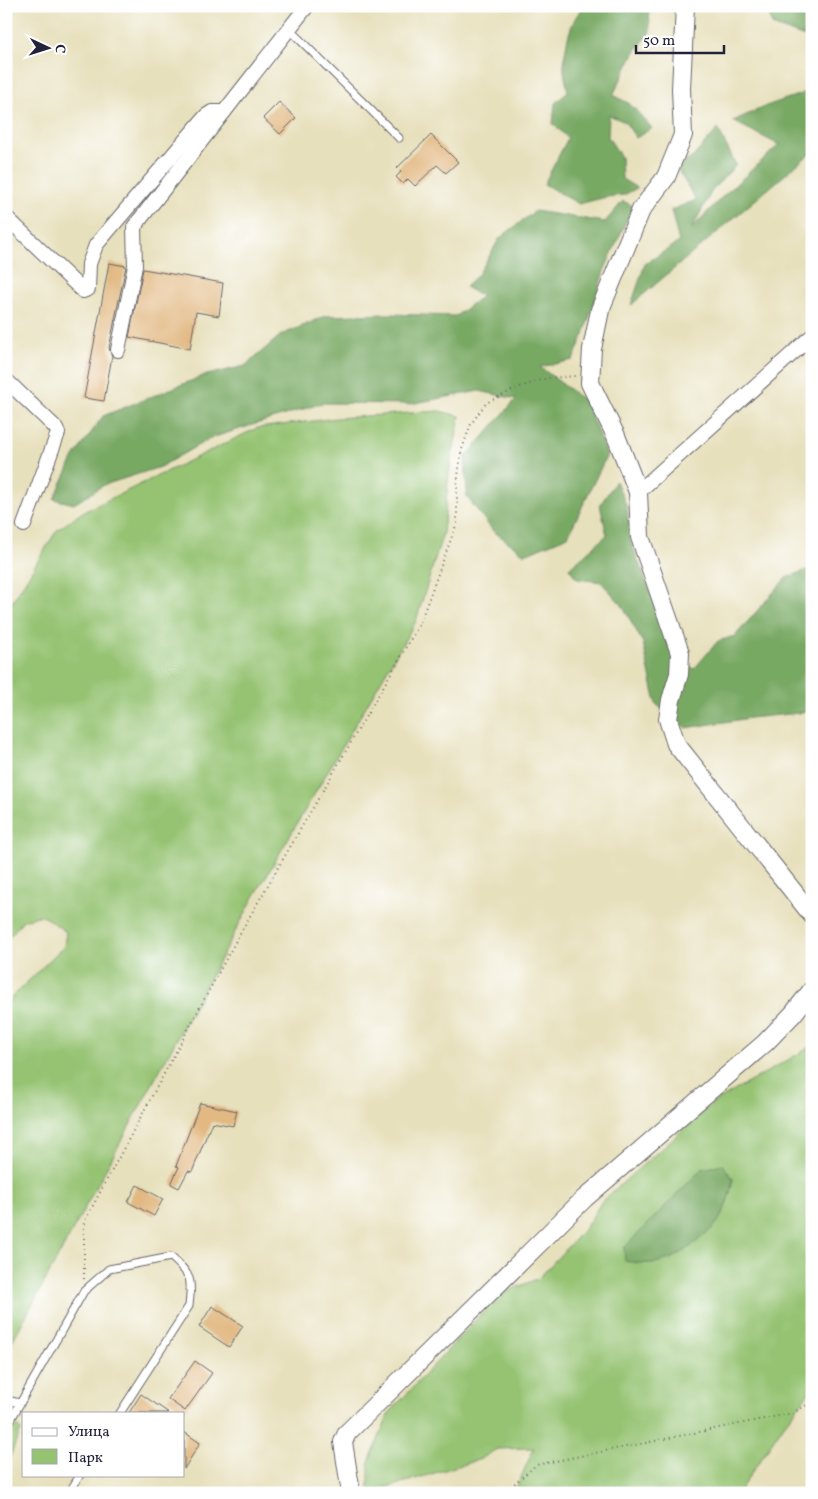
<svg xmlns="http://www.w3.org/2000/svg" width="818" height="1499" font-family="Vollkorn,serif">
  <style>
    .green { fill: #95c372; stroke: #5c7256 }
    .forest { fill: #78a964; stroke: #4d6650 }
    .building { fill: #e2b983 }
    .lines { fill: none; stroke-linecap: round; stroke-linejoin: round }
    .service-casing { stroke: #676468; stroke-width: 9 }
    .minor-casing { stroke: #676468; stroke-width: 16 }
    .tertiary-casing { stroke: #676468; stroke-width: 20 }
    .path { stroke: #676468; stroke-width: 2; stroke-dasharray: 1 4; stroke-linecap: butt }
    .service { stroke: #fff; stroke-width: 7 }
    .minor { stroke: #fff; stroke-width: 14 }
    .tertiary { stroke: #fff; stroke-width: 18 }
  </style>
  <rect width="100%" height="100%" fill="#fff"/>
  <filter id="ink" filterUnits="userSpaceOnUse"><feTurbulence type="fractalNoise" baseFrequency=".02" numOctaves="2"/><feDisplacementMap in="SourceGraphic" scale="10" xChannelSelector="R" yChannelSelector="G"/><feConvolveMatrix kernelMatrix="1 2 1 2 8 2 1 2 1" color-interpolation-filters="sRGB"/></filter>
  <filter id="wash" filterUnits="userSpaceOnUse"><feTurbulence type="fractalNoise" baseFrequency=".0096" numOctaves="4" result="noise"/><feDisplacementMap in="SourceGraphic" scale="20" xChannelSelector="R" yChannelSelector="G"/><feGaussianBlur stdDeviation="1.12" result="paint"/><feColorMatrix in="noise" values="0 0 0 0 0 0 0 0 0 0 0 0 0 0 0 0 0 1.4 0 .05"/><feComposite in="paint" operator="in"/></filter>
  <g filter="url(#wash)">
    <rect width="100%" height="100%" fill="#e7e0bc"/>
    <g class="green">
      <polygon points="439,411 460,416 449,473 443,533 416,621 254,897 8,1349 6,1348 6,1003 64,946 66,932 42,915 23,920 6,941 6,612 57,530 83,512 257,428 337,418"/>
      <polygon points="812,1046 812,1389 783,1426 738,1493 514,1493 534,1448 497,1449 481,1459 369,1493 369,1462 389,1413 499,1295 539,1278 586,1227 602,1201 713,1103"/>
      <polygon points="6,1416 21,1430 6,1466"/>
    </g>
    <g class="forest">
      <path d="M584 6H649L650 32 634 53 613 95 630 104 652 128 636 138 625 122 609 115 608 137 621 157 622 179 637 188 624 195 606 197 579 204 544 184 568 138 553 124 555 103 568 92C567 84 563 74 564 65 565 46 570 20 584 6Z"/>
      <polygon points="767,6 812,6 812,37 802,36 772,25"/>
      <polygon points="812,90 812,152 631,305 645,264 679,242 671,210 696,200 676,167 693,157 718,129 736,165 713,189 692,228 721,198 779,145 733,121 766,106"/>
      <polygon points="623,201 633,206 604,271 584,334 573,360 540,367 585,401 607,455 568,536 525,554 493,531 467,497 465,458 516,399 479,391 410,404 323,403 211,438 160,467 104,485 74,504 54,499 74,457 103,416 203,376 245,366 281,335 326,316 388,314 456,316 482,296 465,287 478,275 500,238 535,211 605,222"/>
      <polygon points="616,481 627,507 630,540 648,586 670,650 694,669 718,641 735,636 786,578 812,568 812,709 799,713 750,718 686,728 656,704 643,643 622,605 601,582 577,579 569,568 607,535 600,505"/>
      <path d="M723 1165 733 1179C730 1194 726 1210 717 1223 714 1228 707 1232 703 1236 678 1259 659 1268 625 1261L624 1248 702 1169Z"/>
    </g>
    <g id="blocks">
      <g class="building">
        <polygon points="279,102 296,118 280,134 263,118"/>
        <polygon points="431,135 458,162 446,173 437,165 415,186 408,179 403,184 396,177 401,172 397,168"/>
        <polygon points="109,263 126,266 109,348 112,356 104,401 84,398"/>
        <polygon points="143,269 223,283 219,316 196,312 190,349 129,337"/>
        <polygon points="200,1103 237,1111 233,1126 212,1122 192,1172 188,1171 179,1188 171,1184 179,1167 176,1166"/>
        <polygon points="137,1185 163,1199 154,1216 128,1202"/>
        <polygon points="212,1306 243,1326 229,1347 199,1327"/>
        <polygon points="195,1361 212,1373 185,1411 168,1399"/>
        <polygon points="141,1394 169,1413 129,1413"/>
        <polygon points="184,1432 200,1443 184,1469"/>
      </g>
    </g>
  </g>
  <g filter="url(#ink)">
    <use href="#blocks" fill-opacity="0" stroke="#676468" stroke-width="1"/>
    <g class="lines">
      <g class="service-casing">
        <g id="service">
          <polyline points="289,29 399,138"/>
          <polyline points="6,1400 20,1403"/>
          <path d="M6 1428 84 1291 109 1269 171 1257C192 1276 192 1278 189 1306L120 1413"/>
          <polyline points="69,1493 80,1475"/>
        </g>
      </g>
      <g class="minor-casing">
        <g id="minor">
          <polyline points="6,217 83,291 88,289 89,264 96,245 206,116 212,112 224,112"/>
          <polyline points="118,350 135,266 134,227 307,6"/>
          <polyline points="6,380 56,428 58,433 24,525"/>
          <polyline points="638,492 812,336"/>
        </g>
      </g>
      <g class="tertiary-casing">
        <g id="tertiary">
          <polyline points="685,6 681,89 683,135 666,177 641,210 600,310 592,349 590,383 616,436 638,492 640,537 680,653 679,674 671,700 668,719 676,744 812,915"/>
          <polyline points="351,1493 343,1442 347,1433 585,1198 765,1043 793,1014 812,990"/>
        </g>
      </g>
      <g class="path">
        <polyline points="84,1279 84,1222 239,935 419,625 457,523 457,485 461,452 471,424 486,403 519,387 548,378 576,376"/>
        <polyline points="511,1493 514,1484 536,1465 793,1413 812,1402"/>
      </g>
      <use href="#service" class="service"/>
      <use href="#minor" class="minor"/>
      <use href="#tertiary" class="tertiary"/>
    </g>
  </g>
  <rect width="818" height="1499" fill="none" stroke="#fff" stroke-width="25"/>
  <rect x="22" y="1412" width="162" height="65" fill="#ffffff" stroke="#a7a7b1"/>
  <rect x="32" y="1428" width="25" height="8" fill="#ffffff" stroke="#a7a7b1"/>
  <text x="68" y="1436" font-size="15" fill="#22223b">Улица</text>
  <rect x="32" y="1449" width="25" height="15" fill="#95c372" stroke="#a7a7b1"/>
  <text x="68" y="1462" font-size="15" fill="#22223b">Парк</text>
  <g transform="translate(48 48) rotate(94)" stroke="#ffffff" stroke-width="4" paint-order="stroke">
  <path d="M0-4L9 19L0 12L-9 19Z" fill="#22223b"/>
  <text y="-8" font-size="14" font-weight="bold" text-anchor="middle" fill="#22223b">С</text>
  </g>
  <path d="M636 45v8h88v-8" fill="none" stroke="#22223b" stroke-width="2.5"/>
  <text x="643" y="45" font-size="15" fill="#22223b" stroke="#ffffff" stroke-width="4" paint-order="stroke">50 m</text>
</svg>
